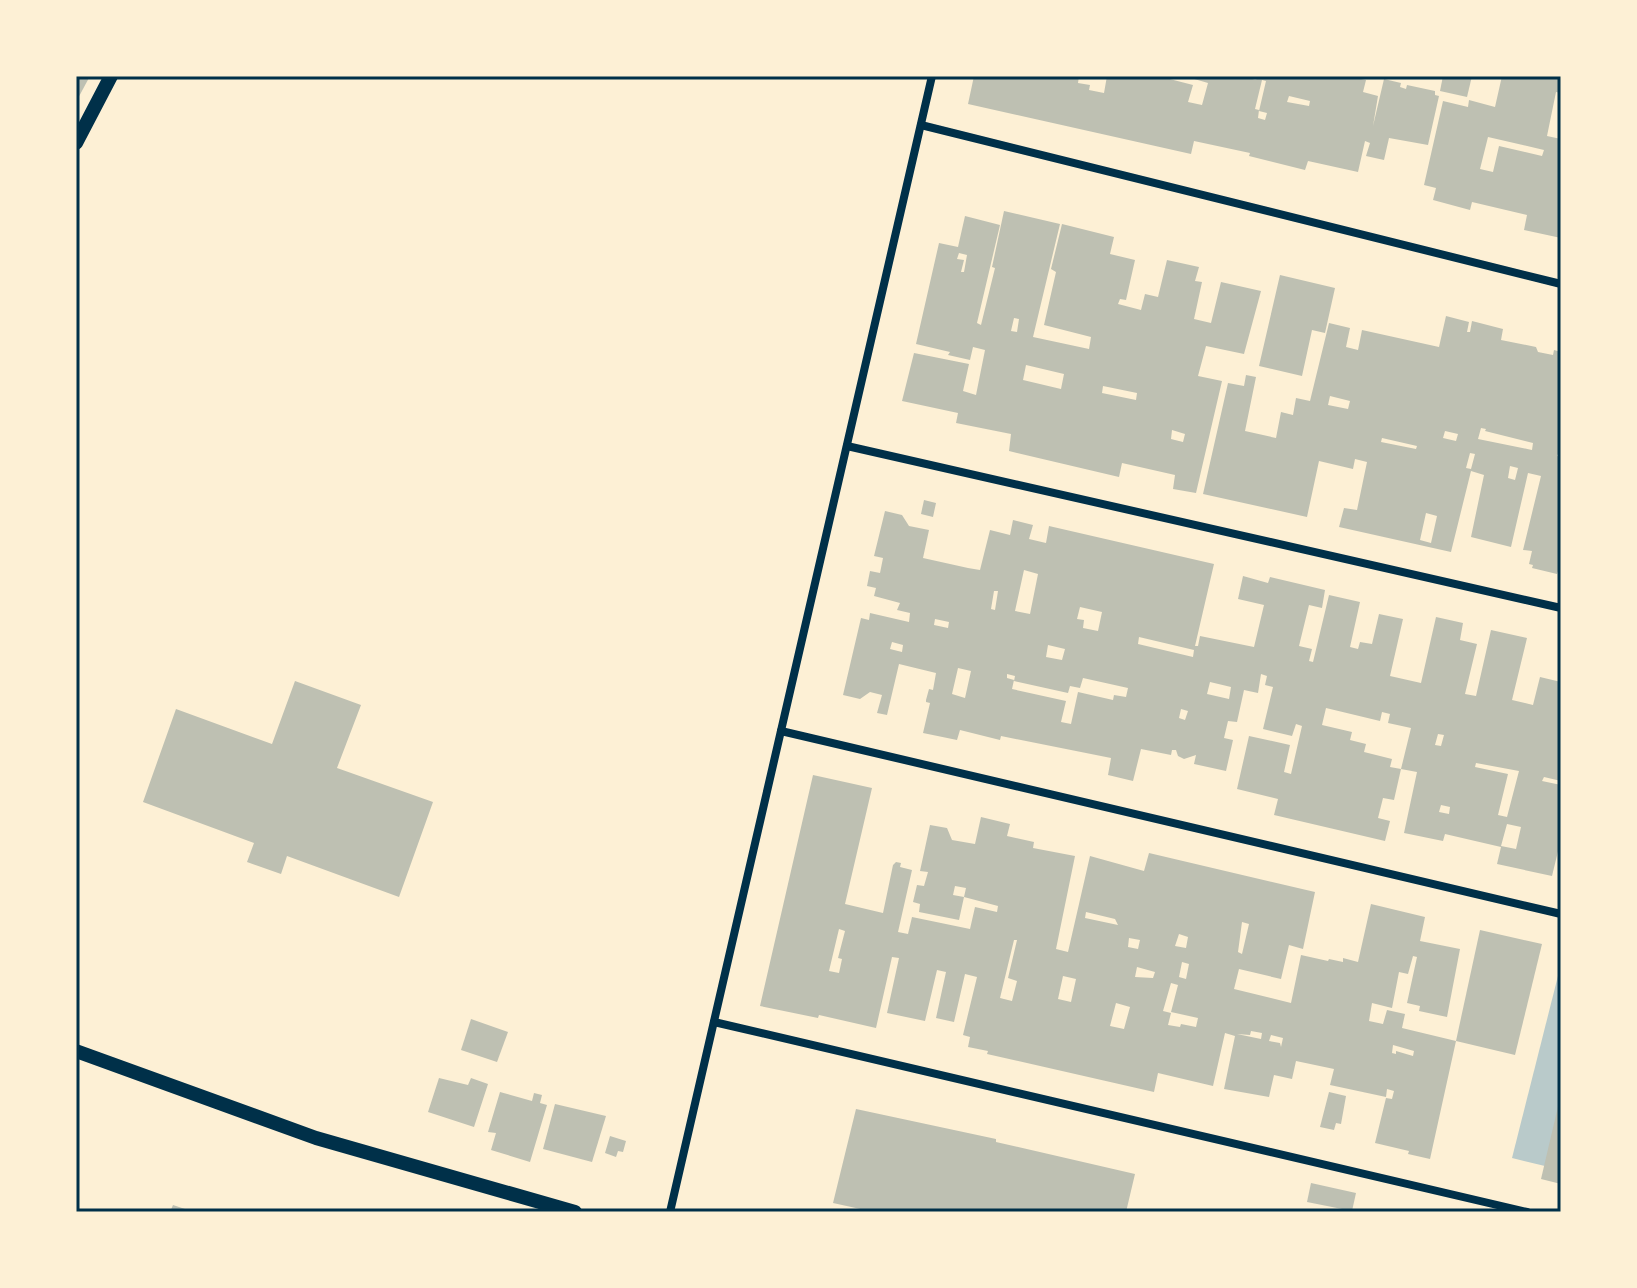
<svg xmlns="http://www.w3.org/2000/svg" width="1637" height="1288" font-family="'Space Grotesk',sans-serif">
  <style>
    .green { fill: #b9caca }
    .building { fill: #bec0b2; fill-rule: evenodd }
    .lines { fill: none; stroke-linecap: round; stroke-linejoin: round }
    .minor { stroke: #003049; stroke-width: 8 }
    .tertiary { stroke: #003049; stroke-width: 14 }
    .neatline { fill: none; stroke: #003049; stroke-width: 3 }
  </style>
  <rect width="100%" height="100%" fill="#fdf0d5"/>
  <polygon class="green" points="1561,964 1561,1119 1549,1167 1512,1158"/>
  <g class="building">
    <polygon points="76,76 90,76 76,102"/>
    <path d="M974 76H1079L1078 83 1090 85 1089 90 1104 93 1107 76H1158L1193 85 1188 102 1202 105 1208 83 1184 76H1238L1257 80 1249 76H1346L1366 80 1363 92 1378 96 1373 126 1384 79 1401 83 1400 87 1406 89 1407 85 1435 91V95L1439 96 1428 145 1389 138 1384 160 1366 156 1370 143 1365 141 1358 172 1308 161 1305 170 1249 156 1250 153 1194 141 1191 154 968 104ZM1262 80 1266 81 1259 111 1267 113 1265 120 1258 118 1259 110 1255 109ZM1289 96 1310 101 1309 106 1287 102Z"/>
    <polygon points="1443,76 1472,76 1467,97 1440,91"/>
    <path d="M1502 76H1561V93L1556 92 1547 136 1561 139V238L1524 230 1527 215 1472 202 1470 210 1433 200 1436 188 1424 185 1443 101 1468 107 1469 100 1495 107ZM1488 137 1544 150 1542 156 1499 146 1493 172 1480 169Z"/>
    <path d="M1004 211 1060 224 1033 337 1089 349 1091 337 1044 325 1056 272 1051 269 1062 224 1114 237 1110 254 1135 260 1126 300 1120 299 1118 304 1141 310 1145 294 1158 297 1167 260 1199 267 1195 281 1202 282 1194 319 1211 323 1221 282 1261 291 1244 354 1206 346 1198 376 1222 381 1196 493 1173 489 1175 475 1122 463 1119 477 1009 451 1011 434 956 423 958 413 902 401 914 353 969 364 963 391 976 395 985 350 973 347 970 360 948 355 950 352 916 344 939 243 958 247 965 216 1000 225 977 323 981 325 995 268 992 267ZM959 253 967 255 964 272H961L964 260 957 259ZM1014 318 1019 319 1017 332 1011 331ZM1026 365 1064 374 1061 389 1023 380ZM1103 386 1137 393 1136 400 1102 393ZM1172 430 1185 434 1183 442 1171 439Z"/>
    <polygon points="1280,275 1335,288 1325,333 1312,330 1302,376 1259,366"/>
    <path d="M1446 316 1469 322 1467 332H1470L1472 321 1503 329 1501 340 1536 347 1538 352 1553 355 1554 350 1561 352V448L1557 456 1561 457V563L1557 574 1532 568 1533 565 1529 564 1532 551 1523 550 1541 476 1528 473 1511 547 1471 537 1484 475 1471 471 1451 552 1339 527 1344 508 1357 510 1367 462 1355 459 1353 469 1319 461 1307 517 1203 494 1228 383 1244 386 1246 375 1256 377 1245 431 1276 438 1281 412 1293 415 1296 398 1310 401 1329 323 1350 328 1346 347 1358 350 1362 330 1439 347ZM1330 396 1350 401 1348 409 1328 405ZM1481 428 1486 429 1485 431 1533 443 1532 450 1478 439ZM1445 431 1458 434 1456 441 1443 438ZM1382 438 1417 446 1416 449 1381 442ZM1470 453 1475 454 1471 469 1466 468ZM1510 466 1518 468 1515 480 1508 478ZM1426 513 1437 516 1431 543 1420 540Z"/>
    <polygon points="924,500 936,503 933,517 921,514"/>
    <path d="M885 511 902 515 909 526 929 530 923 558 968 568 980 570 990 530 1010 535 1013 520 1033 525 1029 539 1046 543 1049 526 1214 564 1195 646H1198L1200 636 1254 647 1264 605 1238 599 1243 576 1268 583 1270 577 1325 590 1322 608 1309 605 1299 646 1312 649 1309 661 1313 662 1329 595 1360 602 1350 647 1358 649 1360 642 1372 644 1379 614 1403 619 1390 676 1421 683 1436 617 1463 623 1460 640 1477 644 1465 694 1476 696 1491 630 1527 638 1512 700 1533 705 1540 677 1561 682 1558 701 1561 702V781L1544 777 1542 781 1561 785V839L1552 876 1497 864 1501 847 1445 834 1443 841 1404 833 1417 772 1401 769 1411 728 1388 723 1390 714 1382 712 1380 721 1326 708 1322 725 1352 732 1350 740 1366 744 1364 752 1392 759 1390 767 1401 769 1394 800 1383 798 1378 818 1390 821 1385 841 1274 815 1278 799 1237 789 1249 736 1290 745 1284 772 1291 774 1302 726 1296 724 1292 736 1263 729 1273 687 1265 685 1267 676 1261 674 1258 693 1244 690 1237 722 1228 721 1224 738 1233 740 1226 771 1194 764 1196 755 1184 759 1178 756 1176 750H1172L1171 755 1141 749 1133 781 1108 775 1111 758 1001 736 1000 740 960 730 957 740 923 733 930 703 926 702V700L929 689 933 690 936 673 899 664 887 715 877 713 882 695 870 692 860 699 843 695 861 618 869 620 870 613 909 622 910 613 897 610 900 603 874 596 876 588 867 586 870 571 880 573 883 558 874 556ZM1024 570 1038 574 1030 614 1015 611ZM994 591H998L995 610 991 609ZM1080 607 1102 612 1098 631 1083 628 1084 620 1077 619ZM935 619 949 622 948 628 934 625ZM1139 637 1194 650 1193 657 1138 644ZM892 642 903 645 902 652 890 649ZM1048 645 1065 649 1062 660 1046 657ZM958 668 971 671 965 698 952 694ZM1007 674 1015 676 1014 681 1068 693 1070 686 1080 688 1083 678 1128 688 1126 697 1114 695 1113 700 1078 692 1071 724 1061 722 1066 701 1012 689 1014 680 1007 678ZM1210 682 1231 687 1229 699 1207 694ZM1181 709 1188 711 1185 720 1179 718ZM1438 734 1444 735 1441 746 1435 745ZM1476 763 1519 771 1507 817 1498 815 1508 774 1475 767ZM1441 805 1450 807 1449 814 1439 812ZM1507 824 1521 827 1516 849 1501 846Z"/>
    <polygon points="295,681 361,705 337,768 433,802 399,897 287,856 281,874 247,862 254,843 143,802 176,709 272,744"/>
    <path d="M813 775 872 788 845 904 883 913 893 865 896 862 901 863 900 867 912 870 898 932 908 934 912 917 970 929 975 907 997 912 998 906 964 897 966 888 955 886 953 895 964 897 959 920 919 912 920 904 913 902 917 885 924 886 928 872 920 871 930 825 947 828 952 840 975 844 981 817 1010 824 1007 836 1034 842 1033 848 1075 856 1056 949 1068 952 1090 856 1144 871 1149 853 1315 892 1303 949 1289 945 1281 979 1239 969 1234 989 1291 1003 1301 955 1328 961 1329 959 1343 962V958L1358 962 1371 904 1425 917 1420 941 1460 949 1447 1017 1419 1011 1420 1006 1407 1003 1417 957 1413 956 1408 974 1399 972 1392 1008 1372 1003 1369 1021 1383 1024 1387 1010 1405 1014 1402 1028 1456 1041 1430 1159 1408 1154 1409 1151 1375 1143 1386 1098 1392 1099 1394 1091 1387 1089 1386 1097 1330 1085 1334 1069 1296 1061 1292 1079 1274 1075 1269 1097 1224 1089 1235 1036 1225 1033 1213 1086 1158 1073 1154 1092 987 1054 988 1051 968 1047 970 1037 963 1035 977 977 965 974 954 1022 936 1018 946 972 937 970 925 1021 887 1013 899 958 892 957 876 1028 819 1015 818 1018 760 1006ZM1086 912 1115 919 1118 925 1085 918ZM1242 922 1249 924 1242 954 1238 952ZM839 929 845 931 838 958 842 959 839 973 829 971ZM1179 934 1188 937 1186 948 1175 946ZM1129 938 1140 940 1138 949 1128 947ZM1014 940H1017L1008 978 1017 981 1012 1001 1000 998ZM1182 962 1189 964 1186 979 1179 977ZM1137 967 1155 972 1153 978 1135 977ZM1063 976 1076 979 1071 1002 1058 999ZM1171 983 1178 985 1171 1012 1198 1018 1196 1027 1181 1024 1180 1027 1168 1025 1171 1013 1163 1011ZM1116 1003 1130 1007 1124 1029 1110 1026ZM1251 1031 1262 1033 1261 1039 1237 1034 1250 1035ZM1271 1035 1283 1038 1281 1047 1280 1043 1269 1041ZM1393 1045 1414 1051 1413 1056 1396 1051V1054L1392 1053Z"/>
    <polygon points="1480,930 1542,944 1515,1055 1456,1041"/>
    <polygon points="471,1019 508,1032 497,1062 461,1050"/>
    <polygon points="439,1078 468,1085 471,1078 488,1084 474,1127 428,1112"/>
    <polygon points="500,1092 532,1101 534,1093 542,1095 540,1103 547,1105 530,1162 491,1150 496,1133 488,1132"/>
    <polygon points="1329,1092 1346,1096 1341,1124 1336,1123 1334,1130 1320,1127"/>
    <polygon points="1560,1098 1561,1098 1561,1184 1541,1179"/>
    <polygon points="555,1104 606,1116 592,1162 543,1149"/>
    <polygon points="856,1109 996,1139 996,1142 1135,1174 1126,1212 874,1212 833,1203"/>
    <polygon points="610,1136 626,1141 623,1152 618,1151 616,1157 605,1153"/>
    <polygon points="1311,1183 1356,1193 1352,1211 1307,1202"/>
    <polygon points="173,1205 191,1211 191,1212 170,1212"/>
  </g>
  <g class="lines">
    <g class="minor">
      <polyline points="921,125 1561,284"/>
      <polyline points="847,446 1561,608"/>
      <polyline points="781,731 1561,914"/>
      <polyline points="714,1022 1527,1212"/>
      <polyline points="670,1212 932,76"/>
    </g>
    <g class="tertiary">
      <polyline points="76,143 111,76"/>
      <polyline points="76,1051 316,1138 575,1212"/>
    </g>
  </g>
  <rect width="1637" height="1288" fill="none" stroke="#fdf0d5" stroke-width="156"/>
  <rect x="78" y="78" width="1481" height="1132" class="neatline"/>
</svg>
